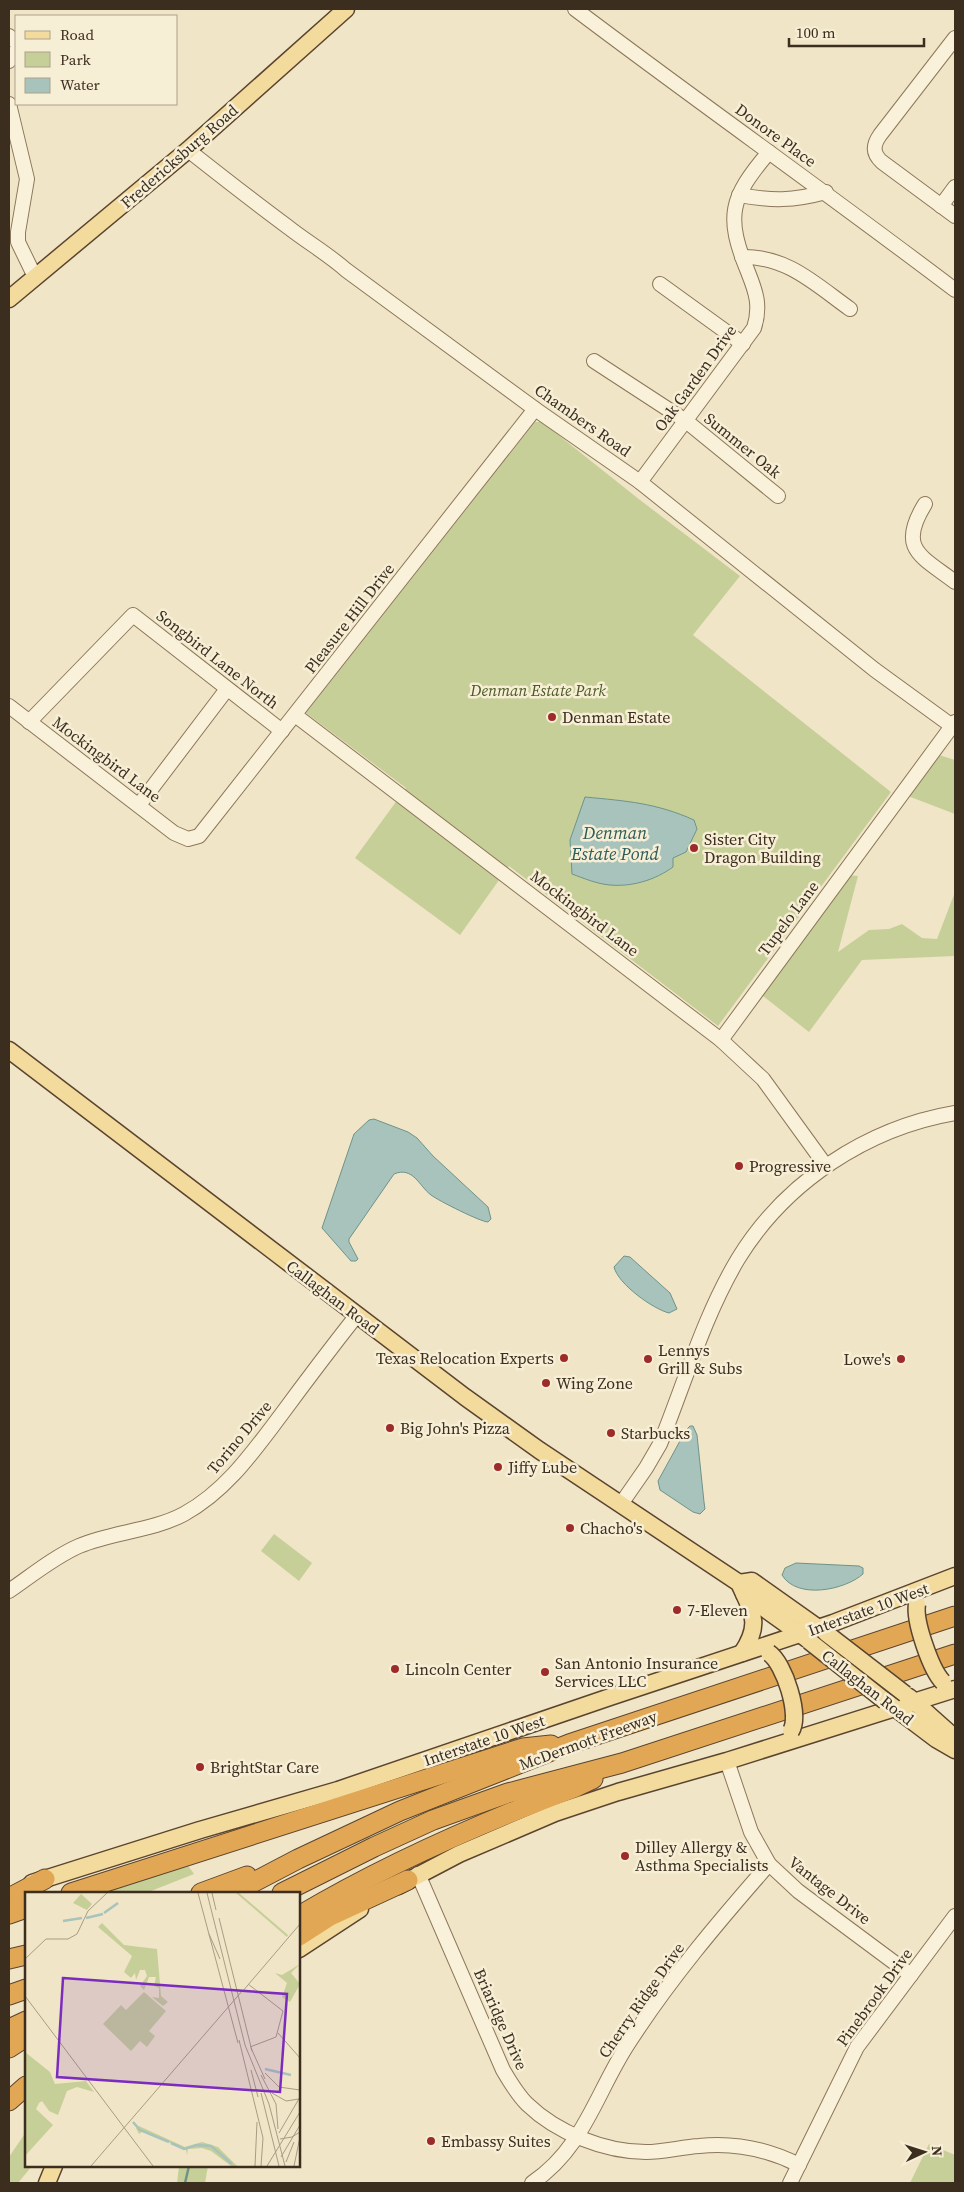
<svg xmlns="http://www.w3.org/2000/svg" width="964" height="2192" font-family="'Source Serif 4',serif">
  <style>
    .green { fill: #c7cf99 }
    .water { fill: #a8c3bc; stroke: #6e938a }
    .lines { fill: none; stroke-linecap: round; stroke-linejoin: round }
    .stream { stroke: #6e938a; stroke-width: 2.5 }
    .minor-casing { stroke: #8c775b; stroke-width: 16 }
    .major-casing { stroke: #5a442f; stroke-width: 19 }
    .highway-casing { stroke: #5a442f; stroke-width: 21 }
    .minor { stroke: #faf1da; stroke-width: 14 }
    .major { stroke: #f3db9e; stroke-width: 16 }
    .highway { stroke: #e1a755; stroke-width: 19 }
    .major-bridge-casing { stroke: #5a442f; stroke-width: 19; stroke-linecap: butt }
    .major-bridge { stroke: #f3db9e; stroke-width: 16 }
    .poi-dot { fill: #9d2b29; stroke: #f7eed6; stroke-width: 2 }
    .labels { text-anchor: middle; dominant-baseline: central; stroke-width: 5; stroke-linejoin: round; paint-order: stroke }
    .street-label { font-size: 16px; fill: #3c2e1f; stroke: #f7eed6 }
    .park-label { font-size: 16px; font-style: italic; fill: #4b5925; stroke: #f7eed6 }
    .poi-label { font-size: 16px; fill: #3c2e1f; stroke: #f7eed6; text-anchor: start }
    .water-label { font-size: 18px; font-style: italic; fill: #2e5c5a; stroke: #f7eed6 }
    .inset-river { fill: none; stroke: #a8c3bc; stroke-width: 2.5 }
    .inset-road { fill: none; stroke: #a89c83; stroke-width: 1 }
    .view { fill: #7b2cbf; fill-opacity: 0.15; stroke: #7b2cbf; stroke-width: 2.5 }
    .inset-edge { fill: none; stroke: #3c2e1f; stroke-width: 2.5 }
  </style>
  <rect width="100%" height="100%" fill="#f0e5c6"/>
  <g class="green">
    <polygon points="535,422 542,422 640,500 740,576 693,635 891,792 718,1026 509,866 460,935 355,858 406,788 306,713"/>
    <polygon points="939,755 955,760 955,814 908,796"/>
    <polygon points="847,875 858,876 838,952 869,930 889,929 902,924 922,938 937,939 955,892 955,956 862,960 809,1032 759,993"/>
    <polygon points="274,1534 312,1563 299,1581 261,1551"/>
    <polygon points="184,1860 194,1874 146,1893 86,1893"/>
    <polygon points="26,2132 26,2166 32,2166 18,2183 9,2183 9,2157"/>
    <polygon points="929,2144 955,2155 955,2183 910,2183"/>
    <polygon points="179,2166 208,2166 205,2183 177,2183"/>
  </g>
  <g class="water">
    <path d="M585 797C627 801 656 803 694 820L697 829 686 852 673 858V867C655 880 632 887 610 885 597 884 583 878 572 874L570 840Z"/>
    <path d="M374 1119 408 1132 417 1138 433 1156 488 1207 491 1219 488 1222C481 1222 439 1201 431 1195 419 1186 413 1166 394 1174L349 1239V1242L358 1259 356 1261H351L322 1228 354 1134 369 1120Z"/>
    <path d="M624 1256 630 1257 670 1293 677 1309 669 1313C653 1309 618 1284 614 1267Z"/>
    <polygon points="690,1426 693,1426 697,1435 704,1502 705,1509 700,1514 693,1512 660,1490 658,1481 686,1430"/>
    <path d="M796 1563 859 1566 863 1568V1574C845 1590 797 1600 782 1575L785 1568Z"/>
  </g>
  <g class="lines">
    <polyline class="stream" points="185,2183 189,2166"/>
    <g class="minor-casing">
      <g id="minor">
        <path d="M575 9C701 104 830 195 955 290"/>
        <polyline points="9,36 16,42"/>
        <path d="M955 38 880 135C873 145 872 153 882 162L955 216"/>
        <polyline points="9,61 16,51"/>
        <polyline points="9,104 27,179 18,232 18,242 35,277"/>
        <path d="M188 150C221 176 254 202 288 227 307 242 328 254 346 270L535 409 640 482 875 670 952 726"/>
        <path d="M739 195C772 201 793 201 826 192"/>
        <polyline points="941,206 955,187"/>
        <path d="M742 257C787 256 815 284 850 309"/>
        <polyline points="660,284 743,344"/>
        <polyline points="594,361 686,421 778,496"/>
        <path d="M640 482 754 328C761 306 756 292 748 272 725 216 730 198 769 152"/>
        <path d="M925 504C897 549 921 556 955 582"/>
        <polyline points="9,706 174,833 188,839 199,836 535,409"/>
        <polyline points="295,715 721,1040 763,1079 826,1166"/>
        <polyline points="29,722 133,615 282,731"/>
        <polyline points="139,805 227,689"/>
        <polyline points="721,1040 955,722"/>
        <path d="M621 1504 646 1468 660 1444C685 1382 704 1316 738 1259 785 1182 867 1128 955 1113"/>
        <path d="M9 1591C31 1576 54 1557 79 1546 112 1532 152 1531 184 1514 226 1491 253 1452 281 1415 306 1381 331 1348 357 1315"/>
        <polyline points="727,1761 751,1832 769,1864 798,1891 911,1975"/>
        <path d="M418 1874 503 2070C510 2082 517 2094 527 2104 557 2133 605 2152 646 2152 664 2152 682 2147 699 2146 735 2142 767 2149 799 2165"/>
        <path d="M532 2183C584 2148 596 2093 628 2044 669 1980 719 1921 769 1864"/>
        <polyline points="790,2183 857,2047 955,1916"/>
      </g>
    </g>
    <g class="major-casing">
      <g id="major">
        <polyline points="9,299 188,150 346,9"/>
        <path d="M9 1050 465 1397 539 1450 739 1583C752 1612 762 1623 742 1653"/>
        <polyline points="739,1583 752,1581 824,1632"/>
        <polyline points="744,1594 807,1639"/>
        <polyline points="909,1697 955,1738"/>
        <polyline points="887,1702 936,1739 955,1750"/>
        <polyline points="32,1883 200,1830 338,1790 610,1697 833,1623 955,1576"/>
        <polyline points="398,1886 459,1854 555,1813 618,1792 727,1761 955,1689"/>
        <polyline points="299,1949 360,1909"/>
        <polyline points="47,2183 54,2166"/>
      </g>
    </g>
    <g class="highway-casing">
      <g id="highway">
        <polyline points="71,1893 523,1748 551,1745"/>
        <polyline points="201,1893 247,1876"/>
        <polyline points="233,1893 298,1859 400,1811 569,1744 955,1616"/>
        <polyline points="282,1893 374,1847 433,1820 508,1793 622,1763 955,1654"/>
        <polyline points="9,1898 45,1879"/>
        <polyline points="9,1914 26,1908"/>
        <path d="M299 1916C387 1864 480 1823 576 1787L593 1779"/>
        <polyline points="299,1936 330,1916 408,1880"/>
        <polyline points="9,1959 26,1955"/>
        <polyline points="9,1995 26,1989"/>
        <polyline points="9,2029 26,2021"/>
        <polyline points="9,2048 26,2037"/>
        <polyline points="9,2101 26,2086"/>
      </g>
    </g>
    <use href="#minor" class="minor"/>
    <use href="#major" class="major"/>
    <use href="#highway" class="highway"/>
    <g class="major-bridge-casing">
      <g id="major-bridge">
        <path d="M917 1604C914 1621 931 1670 943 1682"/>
        <polyline points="826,1633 905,1694"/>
        <polyline points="809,1641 885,1701"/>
        <path d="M769 1653C784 1663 801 1715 791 1731"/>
      </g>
    </g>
    <use href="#major-bridge" class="major-bridge"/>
  </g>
  <g class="poi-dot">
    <circle cx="552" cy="717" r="5"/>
    <circle cx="694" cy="848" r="5"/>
    <circle cx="739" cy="1166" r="5"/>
    <circle cx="564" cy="1358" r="5"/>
    <circle cx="648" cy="1359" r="5"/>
    <circle cx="901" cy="1359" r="5"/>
    <circle cx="546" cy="1383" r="5"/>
    <circle cx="390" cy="1428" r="5"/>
    <circle cx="611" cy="1433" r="5"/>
    <circle cx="498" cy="1467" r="5"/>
    <circle cx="570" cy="1528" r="5"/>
    <circle cx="677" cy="1610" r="5"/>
    <circle cx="395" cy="1669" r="5"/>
    <circle cx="545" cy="1672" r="5"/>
    <circle cx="200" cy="1767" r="5"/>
    <circle cx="625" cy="1856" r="5"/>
    <circle cx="431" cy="2141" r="5"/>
  </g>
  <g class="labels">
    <g class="street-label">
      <text transform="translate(776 135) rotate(36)">Donore Place</text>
      <text transform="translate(179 156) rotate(-41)">Fredericksburg Road</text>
      <text transform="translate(695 378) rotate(-54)">Oak Garden Drive</text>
      <text transform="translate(583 420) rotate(35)">Chambers Road</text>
      <text transform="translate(743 445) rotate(39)">Summer Oak</text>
      <text transform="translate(349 618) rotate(-52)">Pleasure Hill Drive</text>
      <text transform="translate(218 659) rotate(38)">Songbird Lane North</text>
      <text transform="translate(107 759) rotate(37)">Mockingbird Lane</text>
      <text transform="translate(585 913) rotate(37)">Mockingbird Lane</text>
      <text transform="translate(788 918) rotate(-53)">Tupelo Lane</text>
      <text transform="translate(333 1297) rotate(37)">Callaghan Road</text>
      <text transform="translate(239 1437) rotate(-50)">Torino Drive</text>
      <text transform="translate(868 1609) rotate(-20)">Interstate 10 West</text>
      <text transform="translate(868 1687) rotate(38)">Callaghan Road</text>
      <text transform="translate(484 1740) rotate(-19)">Interstate 10 West</text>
      <text transform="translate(588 1740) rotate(-20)">McDermott Freeway</text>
      <text transform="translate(830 1890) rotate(38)">Vantage Drive</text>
      <text transform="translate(874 1997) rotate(-54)">Pinebrook Drive</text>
      <text transform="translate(641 2000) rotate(-55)">Cherry Ridge Drive</text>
      <text transform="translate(501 2019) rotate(66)">Briaridge Drive</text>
    </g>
    <g class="park-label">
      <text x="538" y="690">Denman Estate Park</text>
    </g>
    <g class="poi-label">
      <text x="562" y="717">Denman Estate</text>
      <text x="704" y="839">Sister City<tspan x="704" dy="18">Dragon Building</tspan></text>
      <text x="749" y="1166">Progressive</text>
      <text x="658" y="1350">Lennys<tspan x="658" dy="18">Grill &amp; Subs</tspan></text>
      <text x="554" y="1358" text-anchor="end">Texas Relocation Experts</text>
      <text x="891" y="1359" text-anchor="end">Lowe's</text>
      <text x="556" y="1383">Wing Zone</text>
      <text x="400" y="1428">Big John's Pizza</text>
      <text x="621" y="1433">Starbucks</text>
      <text x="508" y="1467">Jiffy Lube</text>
      <text x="580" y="1528">Chacho's</text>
      <text x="687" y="1610">7-Eleven</text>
      <text x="555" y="1663">San Antonio Insurance<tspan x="555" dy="18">Services LLC</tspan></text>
      <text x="405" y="1669">Lincoln Center</text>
      <text x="210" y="1767">BrightStar Care</text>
      <text x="635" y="1847">Dilley Allergy &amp;<tspan x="635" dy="18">Asthma Specialists</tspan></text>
      <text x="441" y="2141">Embassy Suites</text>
    </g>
    <g class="water-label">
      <text x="615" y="832">Denman<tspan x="615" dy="21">Estate Pond</tspan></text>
    </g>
  </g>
  <g transform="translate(25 1892)">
    <rect width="275" height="275" fill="#f0e5c6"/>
    <path d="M211 1H214L263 43 262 45ZM56 2 67 12 62 18 48 11ZM77 31 99 53 132 57 136 104 143 110 138 114 127 105 134 106V96L129 94 131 85H124L119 98 115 94 122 84 120 78H115L111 88 110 81 106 86 99 80 107 64 73 35ZM275 72 266 81 275 92 265 110 257 105 262 91 250 81 257 83ZM119 100 141 119 124 139 130 144 122 155 115 149 106 159 78 132 96 113 101 118ZM0 160 25 180 30 192 61 189 69 200 52 195 42 199 33 223 24 219 17 209 14 211 11 217 28 233 0 264ZM114 234 160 255 177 250 193 255 212 274H206L186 259 177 256 163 257 162 263 161 258 118 239 114 242 111 236Z" fill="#c7cf99"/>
    <path class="inset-river" d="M79 21 93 11M61 26 78 22M38 29 57 26M240 177 266 183M108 230 115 238 144 250M146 251 159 257 172 253 186 254 207 272"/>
    <path class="inset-road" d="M173 1 213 151M182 1 220 153 244 212 260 274M187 1 191 18M194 26 227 159M184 42 195 67M0 67 21 47H43L52 42 63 19 82 1M223 92 258 119 251 145 225 155M217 100 275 32M0 104 128 274M253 141 275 166M214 148 238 246 236 274M226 156 240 187M226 178 233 205M240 181 254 195 275 198M236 183 251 212 253 237M236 201 254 274M247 201 261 209 274 207M254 241 275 205M255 247 267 245 275 240M256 265 275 233M261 270 269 250M66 274 218 98M230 274 232 230M242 274 275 220M269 274 275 245"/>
    <path class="view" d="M38 86 262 102 255 200 32 185Z"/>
    <rect width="275" height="275" class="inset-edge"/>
  </g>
  <rect width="964" height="2192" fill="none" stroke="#3c2e1f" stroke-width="20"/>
  <rect x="15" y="15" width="162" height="90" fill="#f7eed6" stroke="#aca18d"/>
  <rect x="25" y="31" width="25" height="8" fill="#f3db9e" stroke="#aca18d"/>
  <text x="60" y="40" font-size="15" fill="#3c2e1f">Road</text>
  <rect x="25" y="52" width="25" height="15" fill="#c7cf99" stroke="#aca18d"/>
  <text x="60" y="65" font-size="15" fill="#3c2e1f">Park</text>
  <rect x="25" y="78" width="25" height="15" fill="#a8c3bc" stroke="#aca18d"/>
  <text x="60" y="90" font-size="15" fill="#3c2e1f">Water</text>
  <g transform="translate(924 2152) rotate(86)" stroke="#f7eed6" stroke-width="4" paint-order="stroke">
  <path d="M0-4L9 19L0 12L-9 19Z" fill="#3c2e1f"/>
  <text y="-8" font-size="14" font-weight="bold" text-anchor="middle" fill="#3c2e1f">N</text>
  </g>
  <path d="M789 38v8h135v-8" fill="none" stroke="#3c2e1f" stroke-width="2.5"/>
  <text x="796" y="38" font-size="15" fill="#3c2e1f" stroke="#f7eed6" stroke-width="4" paint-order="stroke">100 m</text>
</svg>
